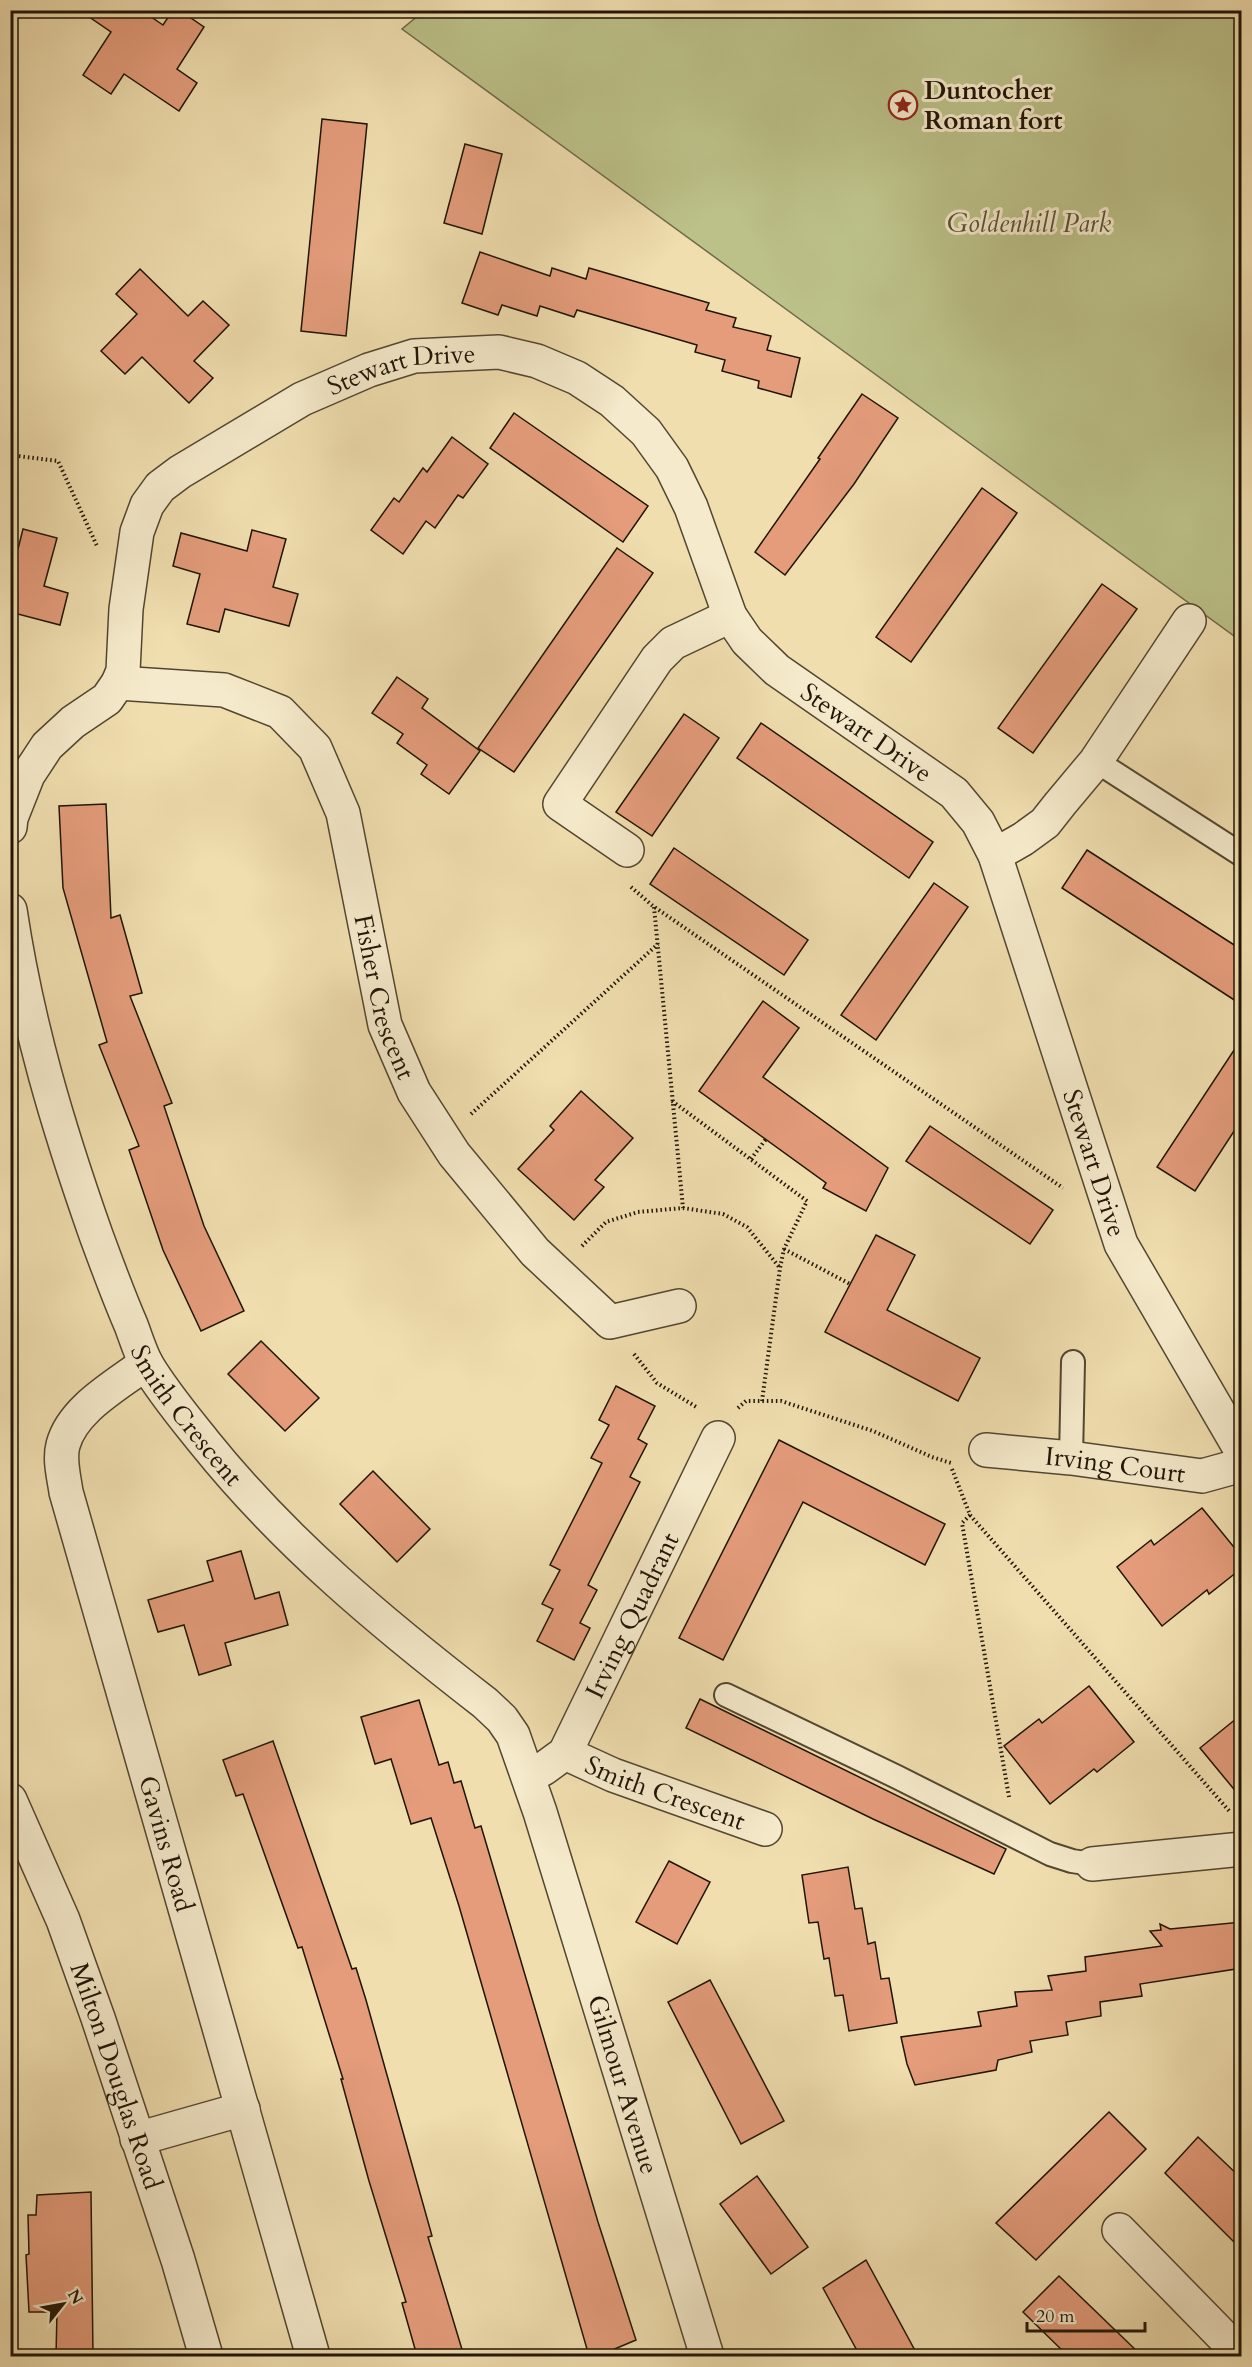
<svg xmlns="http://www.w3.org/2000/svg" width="1252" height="2367" font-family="Cardo,serif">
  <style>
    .green { fill: #bcc189; stroke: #6e6a48; stroke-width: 1.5 }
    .building { fill: #e49c7b; stroke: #1f1406; stroke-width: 1.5 }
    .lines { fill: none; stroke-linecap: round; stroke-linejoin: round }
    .service-casing { stroke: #534630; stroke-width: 26 }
    .minor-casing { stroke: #534630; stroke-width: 36 }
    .tertiary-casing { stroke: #534630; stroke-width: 36 }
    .path { stroke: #1f1406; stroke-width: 4; stroke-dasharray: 1.5 3; stroke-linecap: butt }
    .service { stroke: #f5eacb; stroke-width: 22 }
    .minor { stroke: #f5eacb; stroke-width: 33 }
    .tertiary { stroke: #f5eacb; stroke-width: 33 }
    .labels { text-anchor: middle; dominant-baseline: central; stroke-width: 6; stroke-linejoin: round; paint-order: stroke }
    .poi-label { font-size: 26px; font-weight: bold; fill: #1f1406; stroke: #f5eacb; text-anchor: start }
    .park-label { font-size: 26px; font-style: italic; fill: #565134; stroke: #f5eacb }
    .street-label { font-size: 26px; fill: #1f1406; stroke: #f5eacb }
  </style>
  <rect width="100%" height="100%" fill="#f0deaf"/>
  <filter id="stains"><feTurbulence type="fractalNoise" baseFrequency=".00333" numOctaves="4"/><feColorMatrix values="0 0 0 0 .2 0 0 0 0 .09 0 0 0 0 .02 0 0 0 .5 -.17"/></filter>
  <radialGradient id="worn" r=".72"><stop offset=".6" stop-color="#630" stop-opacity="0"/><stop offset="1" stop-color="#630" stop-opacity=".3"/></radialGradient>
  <polygon class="green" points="425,10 1241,11 1241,641 402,29"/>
  <g class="building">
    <polygon points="79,10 141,10 163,25 173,10 179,10 204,27 177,69 197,83 179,111 124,74 111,94 83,75 111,32"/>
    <polygon points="322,119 367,124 346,336 301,331"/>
    <polygon points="465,144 502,154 482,234 444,223"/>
    <polygon points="480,252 550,276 552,268 586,279 589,268 709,303 706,310 736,318 733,327 771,336 767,350 800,358 791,397 758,388 759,381 722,371 725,360 695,352 697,345 577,310 574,317 540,306 537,316 502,305 498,315 462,303"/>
    <polygon points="140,269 188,316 203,301 229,325 194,361 213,378 189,403 142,357 125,374 101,351 137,314 116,294"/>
    <polygon points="862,394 898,418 854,484 785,575 755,552 820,459 818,458"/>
    <polygon points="514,413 648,506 623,542 490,448"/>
    <polygon points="452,437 488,464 463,498 458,495 435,528 426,521 403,554 371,530 394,498 399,502 423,468 427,472"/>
    <polygon points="982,488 1017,513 911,662 876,637"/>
    <polygon points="23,529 57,538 44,586 68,593 60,625 10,612 10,547 18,549"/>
    <polygon points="252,530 286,539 273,587 298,594 289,626 225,609 219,632 187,624 200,574 173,566 181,533 247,551"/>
    <polygon points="617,548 653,573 514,772 478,748"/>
    <polygon points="1102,584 1137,609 1033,753 998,728"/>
    <polygon points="397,677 428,699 422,708 480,751 449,794 421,774 427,765 397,743 403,734 372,713"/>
    <polygon points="684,714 719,738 652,836 616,812"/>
    <polygon points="761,723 933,842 909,878 737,758"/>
    <polygon points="106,804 111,918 120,915 142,993 130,996 172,1103 164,1106 204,1226 244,1311 201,1331 163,1250 129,1150 139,1146 99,1045 107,1042 63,888 59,806"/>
    <polygon points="674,848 808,940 784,975 650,884"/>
    <polygon points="1087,850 1242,950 1242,1005 1062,888"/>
    <polygon points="934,883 968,907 876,1040 841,1015"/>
    <polygon points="763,1001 799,1028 763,1077 888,1168 866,1211 823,1188 826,1183 699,1091"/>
    <polygon points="1242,1038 1242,1119 1195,1191 1157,1167"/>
    <polygon points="581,1091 633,1138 595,1180 604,1187 574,1220 518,1169 554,1130 550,1126"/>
    <polygon points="930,1126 1053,1210 1030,1244 906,1161"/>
    <polygon points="876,1235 915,1255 887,1310 980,1358 958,1401 825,1332"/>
    <polygon points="261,1341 319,1398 285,1431 228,1374"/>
    <polygon points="616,1386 655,1406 638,1439 647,1444 630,1477 640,1482 588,1585 597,1590 580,1623 590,1628 574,1660 537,1641 553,1609 542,1604 560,1570 550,1565 602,1463 591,1458 609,1425 599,1420"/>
    <polygon points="779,1440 945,1524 925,1565 803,1502 723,1660 679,1638"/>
    <polygon points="373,1471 430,1529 397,1562 340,1504"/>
    <polygon points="1202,1508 1242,1557 1242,1568 1209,1594 1207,1590 1162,1626 1117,1567 1151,1540 1154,1545"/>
    <polygon points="241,1551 255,1599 279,1592 288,1625 225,1643 231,1665 199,1675 184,1625 158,1632 148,1600 213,1581 207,1561"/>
    <polygon points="1089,1686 1134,1742 1097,1772 1094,1769 1050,1804 1004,1746 1039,1719 1042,1723"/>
    <polygon points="700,1699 1006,1849 994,1874 873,1819 686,1728"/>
    <polygon points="419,1700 439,1765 448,1762 454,1783 461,1781 475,1828 481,1826 598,2222 636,2340 598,2356 589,2356 459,1906 431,1818 411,1824 391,1759 375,1764 361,1717"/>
    <polygon points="1242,1714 1242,1799 1200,1748"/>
    <polygon points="273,1741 352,1969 356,1968 366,2000 432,2236 428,2237 464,2356 417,2356 402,2303 406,2302 369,2181 341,2079 343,2079 302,1947 298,1948 243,1794 236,1796 223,1760"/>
    <polygon points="669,1861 710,1882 677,1944 636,1922"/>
    <polygon points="848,1867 855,1909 862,1908 868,1944 875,1942 881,1979 889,1978 897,2023 849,2031 843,1995 835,1996 829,1958 824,1959 818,1922 809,1923 802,1875"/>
    <polygon points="1242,1922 1242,1968 1140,1984 1142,1996 1100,2002 1101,2016 1066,2022 1068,2035 1030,2041 1032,2052 998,2060 996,2070 915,2085 907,2064 901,2037 981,2026 978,2012 1017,2006 1015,1992 1052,1990 1048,1976 1086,1971 1085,1957 1162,1946 1150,1931 1161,1930 1160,1924 1170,1929"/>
    <polygon points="710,1980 784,2121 741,2144 668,2002"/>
    <polygon points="1109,2112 1146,2149 1036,2260 996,2223"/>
    <polygon points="1198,2137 1242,2179 1242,2250 1165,2173"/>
    <polygon points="757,2176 808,2247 771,2274 720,2204"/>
    <polygon points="91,2192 93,2356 56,2356 57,2312 29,2312 26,2255 29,2254 28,2215 36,2215 37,2195"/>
    <polygon points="866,2260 918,2356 860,2356 823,2288"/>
    <polygon points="1059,2276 1142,2356 1068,2356 1023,2312"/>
  </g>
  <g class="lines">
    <g class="service-casing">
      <g id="service">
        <polyline points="1096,761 1242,855"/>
        <polyline points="1071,1458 1073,1362"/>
        <polyline points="726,1695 897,1777 1050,1854 1072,1861 1092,1864"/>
      </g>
    </g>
    <g class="minor-casing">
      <g id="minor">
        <path id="s1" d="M118 683 224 690 280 712 315 748 343 813 385 1025 414 1092 454 1154 535 1252 610 1322 679 1306"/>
        <path id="s2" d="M10 827 11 818 28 775 47 746 73 722 107 699 118 683 123 671 126 609 137 532 147 505 160 487 180 472 302 399 369 370 414 356 499 352 537 361 577 378 612 401 646 432 672 468 691 507 730 616 747 641 777 670 954 793 978 822 995 855 1121 1244 1242 1452"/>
        <polyline points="627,850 560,804 657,659 673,643 730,616"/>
        <polyline points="995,855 1023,839 1045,823 1060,804 1096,761 1189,621"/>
        <path id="s3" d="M10 910C27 1024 58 1127 96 1235 107 1265 118 1295 131 1325 136 1338 140 1352 147 1365 163 1392 184 1417 204 1442 285 1543 383 1624 485 1703L502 1719 513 1735 540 1812 707 2356"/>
        <path id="s4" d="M146 1363C118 1385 73 1408 63 1445 59 1460 64 1477 66 1492L313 2356"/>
        <path id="s5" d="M986 1450 1071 1458 1202 1476 1231 1468 1242 1461"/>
        <path id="s6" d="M565 1753 613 1775 765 1829"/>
        <path id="s7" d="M528 1774 543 1769 565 1753 718 1438"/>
        <polyline points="1092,1864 1242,1849"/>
        <polyline points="137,2139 243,2109"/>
        <polyline points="1119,2230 1242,2356"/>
      </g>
    </g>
    <g class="tertiary-casing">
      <g id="tertiary">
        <path id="s8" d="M10 1800 63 1920 98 2018 178 2260 206 2356"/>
      </g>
    </g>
    <g class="path">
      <polyline points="10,455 58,461 97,546"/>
      <polyline points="631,887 653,906 1063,1188"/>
      <polyline points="654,907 683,1208"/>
      <polyline points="672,1101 807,1201 784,1249 780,1268 762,1401"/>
      <polyline points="471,1114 658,944"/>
      <polyline points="751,1159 766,1139"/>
      <polyline points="582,1246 606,1222 638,1212 683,1208 723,1214 747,1227 780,1268"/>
      <polyline points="784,1249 850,1284"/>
      <polyline points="634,1354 657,1383 698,1408"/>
      <polyline points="738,1408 746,1401 781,1401 873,1431 932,1457 951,1463"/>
      <polyline points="952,1469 970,1515 1231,1813"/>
      <polyline points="970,1515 962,1523 1009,1797"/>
    </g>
    <use href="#service" class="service"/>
    <use href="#minor" class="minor"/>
    <use href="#tertiary" class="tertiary"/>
  </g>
  <defs>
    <g id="sight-ring" transform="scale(1.5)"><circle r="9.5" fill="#f5eacb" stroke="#8f2418" stroke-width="1.5"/><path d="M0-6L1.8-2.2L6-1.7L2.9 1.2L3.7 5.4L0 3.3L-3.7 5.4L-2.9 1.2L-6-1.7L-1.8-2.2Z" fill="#8f2418"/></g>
  </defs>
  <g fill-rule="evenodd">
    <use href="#sight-ring" x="903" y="105"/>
  </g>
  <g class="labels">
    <g class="poi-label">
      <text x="924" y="90">Duntocher<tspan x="924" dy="30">Roman fort</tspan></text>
    </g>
    <g class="park-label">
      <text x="1029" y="223">Goldenhill Park</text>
    </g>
    <g class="street-label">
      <text stroke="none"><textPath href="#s2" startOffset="662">Stewart Drive</textPath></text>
      <text stroke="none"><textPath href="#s2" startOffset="1317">Stewart Drive</textPath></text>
      <text stroke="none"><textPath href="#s1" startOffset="476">Fisher Crescent</textPath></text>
      <text stroke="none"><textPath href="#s2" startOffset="1822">Stewart Drive</textPath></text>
      <text stroke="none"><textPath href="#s3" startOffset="540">Smith Crescent</textPath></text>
      <text stroke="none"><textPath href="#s5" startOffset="130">Irving Court</textPath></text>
      <text stroke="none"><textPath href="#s7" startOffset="196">Irving Quadrant</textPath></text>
      <text stroke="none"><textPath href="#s6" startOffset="108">Smith Crescent</textPath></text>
      <text stroke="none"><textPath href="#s4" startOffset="532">Gavins Road</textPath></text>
      <text stroke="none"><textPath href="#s8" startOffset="296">Milton Douglas Road</textPath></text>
      <text stroke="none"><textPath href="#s3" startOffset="1366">Gilmour Avenue</textPath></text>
    </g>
  </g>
  <rect width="1252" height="2367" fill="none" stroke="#f0deaf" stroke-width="36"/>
  <rect x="12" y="12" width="1228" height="2343" fill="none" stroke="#1f1406" stroke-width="3"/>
  <rect x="18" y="18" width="1216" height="2331" fill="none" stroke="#1f1406" stroke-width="1.5"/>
  <g transform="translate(63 2304) rotate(59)" stroke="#f5eacb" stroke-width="4.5" paint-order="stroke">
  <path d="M0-4.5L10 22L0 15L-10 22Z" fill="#1f1406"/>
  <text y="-9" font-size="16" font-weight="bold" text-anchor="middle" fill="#1f1406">N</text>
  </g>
  <path d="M1027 2322v9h118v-9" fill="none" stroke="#1f1406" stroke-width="3"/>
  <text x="1036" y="2322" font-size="18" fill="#1f1406" stroke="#f5eacb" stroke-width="4.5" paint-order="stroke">20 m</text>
  <rect width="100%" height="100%" filter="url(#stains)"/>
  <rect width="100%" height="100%" fill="url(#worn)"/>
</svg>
